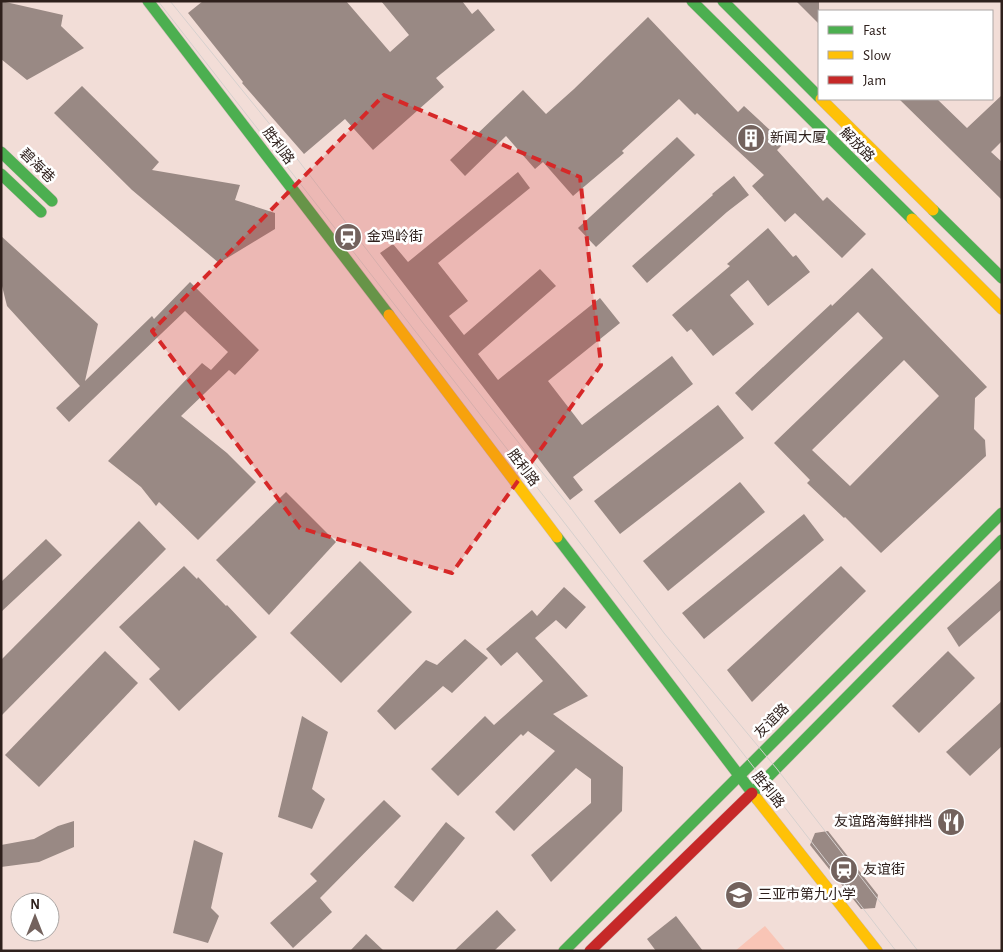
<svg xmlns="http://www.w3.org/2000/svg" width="1003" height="952" font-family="'Alegreya Sans','Noto Sans SC',sans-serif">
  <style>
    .green { fill: #f9c5b6 }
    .building { fill: #998984; fill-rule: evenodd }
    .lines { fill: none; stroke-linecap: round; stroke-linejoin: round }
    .fast-casing { stroke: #cbbab6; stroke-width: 12 }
    .slow-casing { stroke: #cbbab6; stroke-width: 12 }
    .jam-casing { stroke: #cbbab6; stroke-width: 12 }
    .fast { stroke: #4caf50; stroke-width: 11 }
    .slow { stroke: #ffc107; stroke-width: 11 }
    .jam { stroke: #c62828; stroke-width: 11 }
    .tram { stroke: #d6d0ce; stroke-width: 1 }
    .marked { fill: #d62828; fill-opacity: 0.2; stroke: #d62828; stroke-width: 4; stroke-dasharray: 10 6; stroke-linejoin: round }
    .labels { text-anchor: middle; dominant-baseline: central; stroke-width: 5; stroke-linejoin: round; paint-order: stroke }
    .poi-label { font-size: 14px; fill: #2e201c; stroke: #fff; text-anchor: start }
    .street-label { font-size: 14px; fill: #2e201c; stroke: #fff }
  </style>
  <rect width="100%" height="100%" fill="#f2ddd7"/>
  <polygon class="green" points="765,926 786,951 735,951"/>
  <g class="building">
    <polygon points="1,1 63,15 61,26 84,48 27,80 1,59"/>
    <polygon points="203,1 346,1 390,52 409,35 381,1 462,1 472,14 478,9 495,30 436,78 444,87 373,150 345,119 304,154 242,83 243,82 188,13"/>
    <polygon points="796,1 819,1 819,24"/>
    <polygon points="648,17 738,112 744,106 784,143 777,150 823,201 827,197 866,234 842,258 795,213 785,222 752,186 764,175 697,113 695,115 679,99 622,151 624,153 573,196 543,162 535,169 506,136 465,176 450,160 523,90 546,114 574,89"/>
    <polygon points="82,86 159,162 152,170 240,185 235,200 275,213 275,229 219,263 132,190 54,113"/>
    <polygon points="1002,95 1002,141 991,152 1002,162 1002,200 899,99 937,99 967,128"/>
    <polygon points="677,137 695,155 596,247 578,228"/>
    <polygon points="518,172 530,188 438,263 468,301 449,316 464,335 540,269 556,286 478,354 498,380 600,298 620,323 548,381 582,425 672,356 693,384 573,477 583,490 570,500 380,253 393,244 408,262"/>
    <polygon points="734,176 749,195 727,212 647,283 632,266 713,195 712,194"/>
    <polygon points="768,228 793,257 796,255 810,272 768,306 748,280 730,295 754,324 713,356 691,329 687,332 672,315 730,266 727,264"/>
    <polygon points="1,236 98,324 85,381 152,316 154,319 190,282 259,350 235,375 229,370 181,416 227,453 256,482 198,540 159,502 156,506 141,487 108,461 202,363 211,370 228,352 185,311 69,422 56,408 80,386 7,306 1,282"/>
    <path d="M872 268 987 387 975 398 974 429 985 440 986 456 881 553 845 517 844 518 807 483 810 480 774 443 883 338 858 312 752 411 735 393 831 304 832 306ZM904 360 939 396 850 486 812 450Z"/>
    <polygon points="718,405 744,438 620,534 594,501"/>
    <polygon points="740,482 765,512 668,591 643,561"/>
    <polygon points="286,492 336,542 269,615 216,560"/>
    <polygon points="804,514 824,540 704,639 682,613"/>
    <polygon points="139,521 166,549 1,716 1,660"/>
    <polygon points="46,539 62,555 1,612 1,582"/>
    <polygon points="360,561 412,612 341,683 290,633"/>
    <polygon points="184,566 197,579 198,577 226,606 227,605 257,637 179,711 149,679 160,669 119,627"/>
    <polygon points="841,566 866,591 752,702 727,670"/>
    <polygon points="1002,579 1002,609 959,647 947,628"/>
    <polygon points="564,587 586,607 566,629 556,620 535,638 588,696 553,714 623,767 622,811 551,882 531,855 591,803 591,779 576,768 514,831 495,812 555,751 528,731 523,736 521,734 458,796 431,769 485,716 494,725 543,681 517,652 501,666 486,649 532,610 537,616"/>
    <polygon points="465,639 488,658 452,693 443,686 395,730 377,711 426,660 437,665"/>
    <polygon points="105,651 138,683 39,787 5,755"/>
    <polygon points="948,651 975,678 919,733 892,706"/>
    <polygon points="1002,701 1002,746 970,776 946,752"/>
    <polygon points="302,716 328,732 312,789 325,799 312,829 278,817"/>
    <polygon points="384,800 401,816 320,898 332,912 293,948 270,923 317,881 310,874"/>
    <polygon points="74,821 74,847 39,862 1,867 1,845 34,839 58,826"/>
    <polygon points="446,822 465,838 413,902 394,887"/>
    <polygon points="828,831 878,895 875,908 861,909 810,845 815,833"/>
    <polygon points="194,840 223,853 211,908 219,916 208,943 173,933"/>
    <polygon points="497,910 516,930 494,951 454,951"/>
    <polygon points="676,916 703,951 656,951 647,939"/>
    <polygon points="366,934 384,951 350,951"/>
  </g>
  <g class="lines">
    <g class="fast-casing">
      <g id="fast">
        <polyline points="148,1 389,315"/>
        <polyline points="692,1 912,219"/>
        <polyline points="723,1 819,97"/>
        <polyline points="1,152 52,201"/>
        <polyline points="1,174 41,212"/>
        <polyline points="933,210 1002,278"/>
        <polyline points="557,537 757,799"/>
        <polyline points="752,793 1002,540"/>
        <polyline points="564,951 1002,513"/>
      </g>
    </g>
    <g class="slow-casing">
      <g id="slow">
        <polyline points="821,99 933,210"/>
        <polyline points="912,219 1002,309"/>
        <polyline points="389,315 557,537"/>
        <polyline points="757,799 877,951"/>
      </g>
    </g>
    <g class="jam-casing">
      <polyline id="jam" points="590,951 752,793"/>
    </g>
    <use href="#fast" class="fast"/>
    <use href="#slow" class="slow"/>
    <use href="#jam" class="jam"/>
    <g class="tram">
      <polyline points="158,1 546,499 896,951"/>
      <polyline points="170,1 285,143 423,323 570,507 664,633 777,769 918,951"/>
    </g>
  </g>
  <path class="marked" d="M384 95 580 177 601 365 452 573 300 528 152 331Z"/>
  <defs>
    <g id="building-disc" transform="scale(1.4375)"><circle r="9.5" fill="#73625d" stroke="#fff"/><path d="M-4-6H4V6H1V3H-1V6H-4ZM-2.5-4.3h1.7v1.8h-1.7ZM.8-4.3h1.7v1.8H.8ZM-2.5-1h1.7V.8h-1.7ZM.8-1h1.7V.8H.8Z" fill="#fff"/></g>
    <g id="station-disc" transform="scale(1.4375)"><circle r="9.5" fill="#73625d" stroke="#fff"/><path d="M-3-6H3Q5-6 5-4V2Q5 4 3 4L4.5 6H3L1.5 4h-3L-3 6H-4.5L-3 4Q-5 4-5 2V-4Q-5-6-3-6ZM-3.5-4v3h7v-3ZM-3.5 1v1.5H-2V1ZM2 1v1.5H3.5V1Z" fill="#fff"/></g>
    <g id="restaurant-disc" transform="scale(1.4375)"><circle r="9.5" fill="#73625d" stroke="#fff"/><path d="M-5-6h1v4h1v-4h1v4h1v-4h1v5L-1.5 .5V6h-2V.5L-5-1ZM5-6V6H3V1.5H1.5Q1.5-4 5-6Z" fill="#fff"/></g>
    <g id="school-disc" transform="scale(1.4375)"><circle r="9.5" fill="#73625d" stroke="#fff"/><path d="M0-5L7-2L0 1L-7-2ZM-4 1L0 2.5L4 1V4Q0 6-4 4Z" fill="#fff"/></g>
  </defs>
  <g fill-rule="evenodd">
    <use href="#building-disc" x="751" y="138"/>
    <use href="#station-disc" x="348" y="237"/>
    <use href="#restaurant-disc" x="951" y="822"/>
    <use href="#station-disc" x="844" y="870"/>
    <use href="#school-disc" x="739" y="895"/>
  </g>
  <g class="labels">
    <g class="poi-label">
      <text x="770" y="138">新闻大厦</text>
      <text x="367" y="237">金鸡岭街</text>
      <text x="932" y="822" text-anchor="end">友谊路海鲜排档</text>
      <text x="863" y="870">友谊街</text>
      <text x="758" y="895">三亚市第九小学</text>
    </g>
    <g class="street-label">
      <text transform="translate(857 145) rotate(45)">解放路</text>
      <text transform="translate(278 146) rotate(53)">胜利路</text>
      <text transform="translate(37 166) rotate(44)">碧海巷</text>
      <text transform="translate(523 468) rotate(53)">胜利路</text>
      <text transform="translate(772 721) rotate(-45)">友谊路</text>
      <text transform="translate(768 790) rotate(51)">胜利路</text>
    </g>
  </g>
  <rect width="1003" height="952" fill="none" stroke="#2e201c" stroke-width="5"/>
  <rect x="818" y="10" width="175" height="90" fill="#ffffff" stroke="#aba6a4"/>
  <rect x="828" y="26" width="25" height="8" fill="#4caf50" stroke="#aba6a4"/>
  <text x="863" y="35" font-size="15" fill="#2e201c">Fast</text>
  <rect x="828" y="51" width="25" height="8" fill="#ffc107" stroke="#aba6a4"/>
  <text x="863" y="60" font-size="15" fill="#2e201c">Slow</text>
  <rect x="828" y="76" width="25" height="8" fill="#c62828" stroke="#aba6a4"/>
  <text x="863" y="85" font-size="15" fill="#2e201c">Jam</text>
  <g transform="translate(35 917)"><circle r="24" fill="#ffffff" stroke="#aba6a4"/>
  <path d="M0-4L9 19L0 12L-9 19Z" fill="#73625d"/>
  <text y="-8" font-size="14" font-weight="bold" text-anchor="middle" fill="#2e201c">N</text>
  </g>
</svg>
